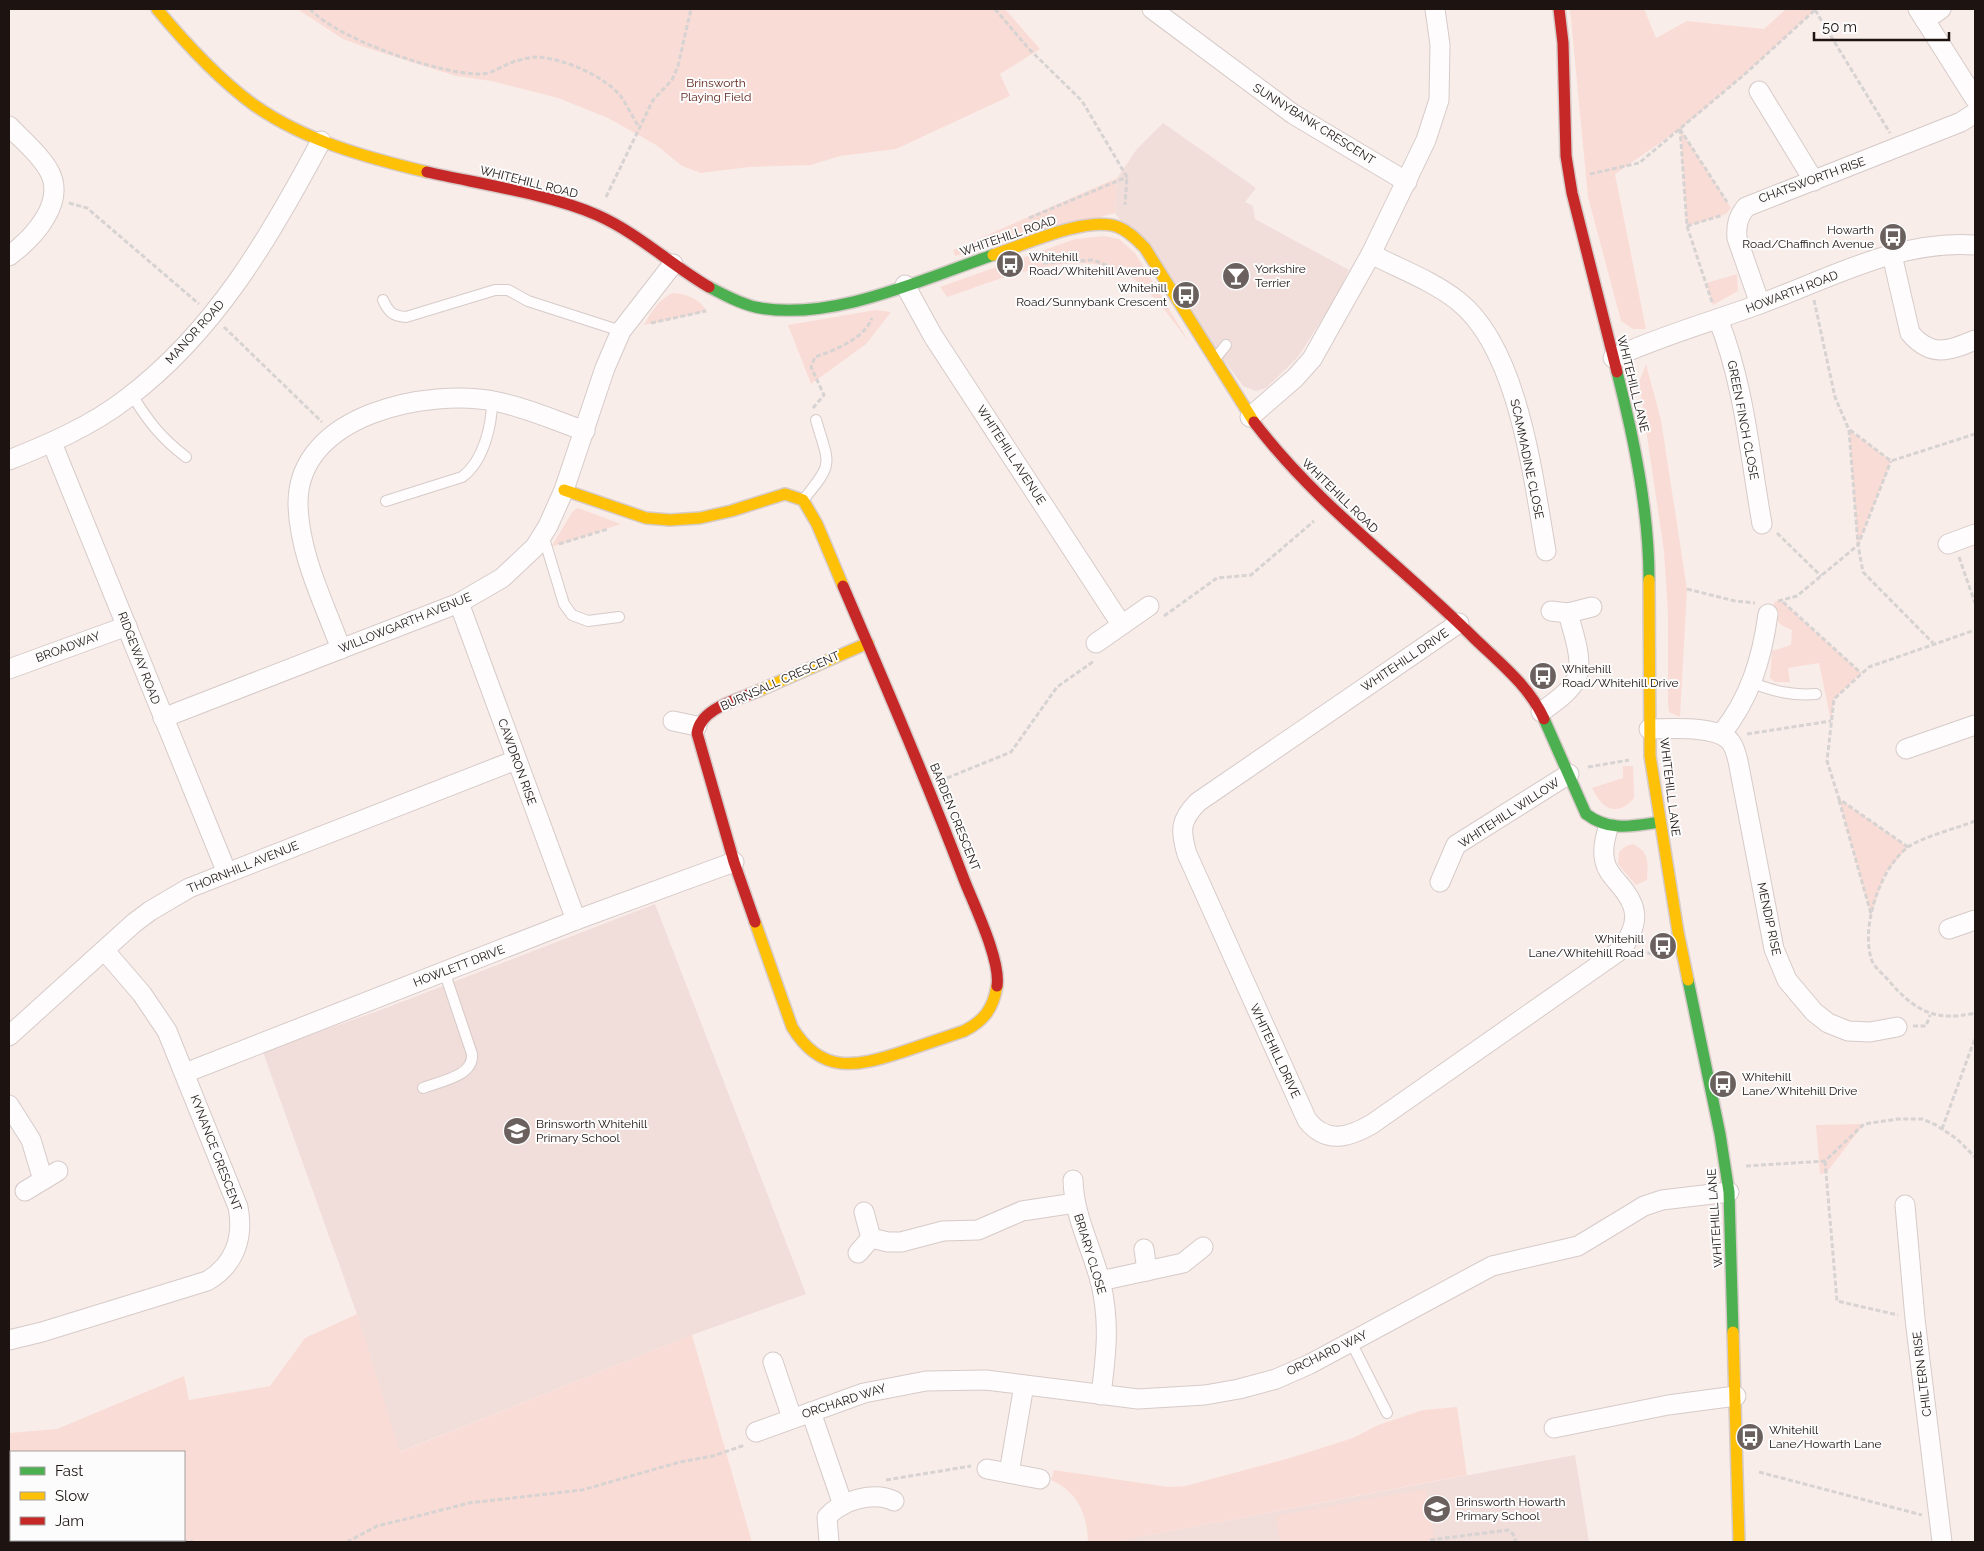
<svg xmlns="http://www.w3.org/2000/svg" width="1984" height="1551" font-family="Raleway,sans-serif">
  <style>
    .built { fill: #f1ddd9 }
    .green { fill: #fadcd6; fill-rule: evenodd }
    .lines { fill: none; stroke-linecap: round; stroke-linejoin: round }
    .lane-casing { stroke: #d6cbc9; stroke-width: 12 }
    .street-casing { stroke: #d6cbc9; stroke-width: 21 }
    .fast-casing { stroke: #d6cbc9; stroke-width: 14 }
    .slow-casing { stroke: #d6cbc9; stroke-width: 14 }
    .jam-casing { stroke: #d6cbc9; stroke-width: 14 }
    .path { stroke: #d6d3d2; stroke-width: 3; stroke-dasharray: 5 2.5; stroke-linecap: butt }
    .lane { stroke: #fefcfc; stroke-width: 10 }
    .street { stroke: #fefcfc; stroke-width: 19 }
    .fast { stroke: #4caf50; stroke-width: 11 }
    .slow { stroke: #ffc107; stroke-width: 11 }
    .jam { stroke: #c62828; stroke-width: 11 }
    .labels { text-anchor: middle; dominant-baseline: central; stroke-width: 4; stroke-linejoin: round; paint-order: stroke }
    .park-label { font-size: 12px; fill: #5e251c; stroke: #fcfcfc }
    .street-label { font-size: 12px; fill: #1d1412; stroke: #fcfcfc }
    .poi-label { font-size: 12px; fill: #1d1412; stroke: #fcfcfc; text-anchor: start }
  </style>
  <rect width="100%" height="100%" fill="#f9edea"/>
  <g class="built">
    <polygon points="1163,123 1256,188 1245,202 1253,206 1255,219 1349,270 1335,299 1298,357 1266,388 1256,391 1243,386 1115,213 1117,178 1137,149"/>
    <polygon points="655,904 806,1294 692,1335 399,1452 357,1314 263,1052 386,1008"/>
    <polygon points="1575,1455 1589,1542 1113,1542"/>
  </g>
  <g class="green">
    <polygon points="297,9 1005,9 1040,49 1000,74 1010,96 896,149 840,156 811,165 749,167 701,173 682,166 656,145 608,118 558,98 491,81 456,76 367,48 343,39"/>
    <polygon points="1570,9 1644,9 1656,38 1687,21 1764,29 1786,9 1816,9 1745,74 1680,129 1731,208 1726,214 1687,226 1680,129 1615,174 1646,329 1633,329 1621,321 1588,197"/>
    <polygon points="1117,178 1115,213 955,256 953,250"/>
    <path d="M1104 236 1119 239 1135 253 1189 342C1172 320 1156 296 1134 279 1085 242 998 280 947 297L940 287 1075 239Z"/>
    <polygon points="1737,274 1738,291 1713,305 1706,283"/>
    <path d="M673 293C687 294 699 299 707 311L644 325C651 312 659 299 673 293Z"/>
    <polygon points="876,310 891,312 866,344 811,384 788,325"/>
    <polygon points="1646,364 1661,420 1687,589 1680,717 1669,712 1668,704 1668,614 1664,551 1639,382"/>
    <polygon points="1849,430 1891,461 1858,545"/>
    <polygon points="578,508 621,524 551,547 573,511"/>
    <path d="M1780 600 1861 673 1834 699 1831 721 1819 663 1788 668 1790 682H1775L1770 678 1772 651 1791 645 1792 630C1774 623 1776 619 1774 602Z"/>
    <path d="M1623 766H1633L1634 798C1617 818 1602 809 1592 788L1623 778Z"/>
    <polygon points="1839,799 1908,847 1885,873 1871,915"/>
    <path d="M1633 844C1650 852 1648 863 1647 880L1636 885 1618 864 1619 852 1626 846Z"/>
    <polygon points="1864,1124 1826,1173 1820,1174 1816,1125"/>
    <path d="M357 1314 400 1452 692 1335 752 1542H9V1433L57 1429 184 1376 189 1400 270 1386 305 1338ZM11 1452H184V1540H11Z"/>
    <path d="M1457 1407 1467 1475 1113 1542H1088C1087 1514 1078 1492 1051 1480L1054 1470 1168 1487 1185 1486 1290 1458 1353 1438 1378 1425 1423 1410Z"/>
    <polygon points="1426,1489 1435,1542 1280,1542 1276,1516"/>
  </g>
  <g class="lines">
    <g class="lane-casing">
      <g id="lane">
        <path d="M383 300C389 313 393 316 406 317L495 290H508L528 301 621 331"/>
        <polyline points="1215,359 1226,345"/>
        <path d="M132 395C148 421 161 438 186 457"/>
        <path d="M803 500C835 462 829 465 816 420"/>
        <path d="M386 501 462 477C483 462 492 426 492 401"/>
        <polyline points="543,535 564,604 572,615 588,621 619,617"/>
        <path d="M1752 683C1774 691 1792 696 1816 694"/>
        <path d="M423 1088C441 1081 474 1076 472 1054L444 971"/>
        <polyline points="1351,1342 1387,1413"/>
      </g>
    </g>
    <g class="street-casing">
      <g id="street">
        <polyline points="1152,9 1293,114 1407,182"/>
        <polyline points="1918,9 1975,99"/>
        <polyline points="1925,20 1941,9"/>
        <polyline points="1759,91 1814,181"/>
        <path d="M9 126C22 140 38 152 48 169 68 202 33 238 9 256"/>
        <path d="M1371 254C1400 269 1433 281 1458 301 1519 349 1533 478 1546 551"/>
        <path d="M1892 255 1910 333C1931 358 1949 351 1975 340"/>
        <polyline points="905,285 933,336 1121,624"/>
        <path d="M1760 304 1737 238C1736 225 1738 217 1746 207L1961 122 1975 113"/>
        <path d="M1718 319C1744 383 1750 456 1762 524"/>
        <path d="M1613 358C1660 336 1711 322 1760 304 1828 279 1900 239 1975 245"/>
        <polyline points="1250,417 1295,378 1312,359 1371,254 1426,140 1439,100 1440,45 1435,9"/>
        <polyline points="52,443 227,873"/>
        <path d="M9 460C49 444 91 426 126 399 215 332 270 237 321 141"/>
        <polyline points="1948,544 1975,534"/>
        <polyline points="459,603 576,920"/>
        <polyline points="1551,611 1568,613 1592,607"/>
        <path d="M1459 623 1198 802C1180 820 1180 830 1187 854L1307 1120C1326 1144 1348 1138 1372 1124L1622 949C1639 923 1640 908 1619 884 1613 877 1607 871 1605 862 1602 850 1605 839 1608 828"/>
        <polyline points="1096,643 1149,606"/>
        <path d="M341 649C324 603 299 554 298 504 297 414 429 387 498 402 528 408 556 421 585 431"/>
        <polyline points="9,669 127,626"/>
        <path d="M1541 712C1552 704 1566 695 1574 683 1586 665 1573 633 1568 613"/>
        <polyline points="163,718 459,603 502,578 535,547 548,526 564,490 605,368 621,331 673,264"/>
        <polyline points="673,721 697,726"/>
        <path d="M1649 729C1669 729 1714 725 1729 740 1735 746 1736 754 1738 761L1774 949 1787 980 1814 1012 1828 1023 1848 1031 1870 1032 1897 1027"/>
        <path d="M1721 734C1750 699 1762 658 1768 614"/>
        <polyline points="1906,749 1975,725"/>
        <polyline points="1440,882 1456,845 1569,774"/>
        <polyline points="1949,929 1975,920"/>
        <polyline points="9,1036 134,923 150,911 189,888 516,760"/>
        <polyline points="185,1073 576,920 734,862"/>
        <polyline points="9,1105 31,1140 43,1180"/>
        <path d="M1073 1180C1074 1217 1092 1248 1101 1284 1110 1324 1106 1355 1101 1395"/>
        <polyline points="25,1191 58,1171"/>
        <polyline points="1905,1205 1915,1319 1942,1542"/>
        <polyline points="871,1238 888,1242 901,1242 943,1231 978,1230 1022,1211 1075,1203"/>
        <polyline points="1144,1249 1147,1271"/>
        <polyline points="858,1253 871,1238 864,1212"/>
        <polyline points="1100,1281 1183,1263 1203,1247"/>
        <path d="M9 1340 42 1332 207 1281C235 1265 244 1237 238 1207L167 1031 142 994 105 951"/>
        <polyline points="773,1362 792,1418"/>
        <polyline points="811,1412 843,1505"/>
        <polyline points="1554,1428 1668,1405 1736,1396"/>
        <polyline points="756,1432 864,1393 926,1381 986,1380 1138,1399 1205,1395 1239,1389 1276,1379 1310,1364 1492,1266 1578,1246 1644,1206 1662,1200 1729,1192"/>
        <polyline points="987,1469 1040,1479"/>
        <polyline points="1009,1473 1024,1385"/>
        <path d="M829 1542 827 1517C842 1500 874 1491 894 1501"/>
      </g>
    </g>
    <g class="fast-casing">
      <g id="fast">
        <path d="M709 287C724 295 739 303 755 307 830 323 923 279 993 255"/>
        <path d="M1617 372C1634 439 1649 511 1649 580"/>
        <path d="M1544 719 1586 814C1610 832 1632 826 1660 822"/>
        <polyline points="1688,980 1720,1134 1729,1192 1733,1332"/>
      </g>
    </g>
    <g class="slow-casing">
      <g id="slow">
        <path d="M157 9C186 44 217 78 254 105 305 141 368 158 427 172"/>
        <path d="M993 255C1024 245 1088 215 1118 227 1129 231 1137 240 1145 248L1254 422"/>
        <polyline points="564,490 646,518 670,520 700,518 731,511 785,494 803,500 817,524 843,586"/>
        <polyline points="1649,580 1650,756 1678,932 1688,980"/>
        <polyline points="758,691 868,643"/>
        <path d="M755 922 792 1027C821 1075 856 1067 902 1052 923 1045 943 1038 964 1031 984 1021 993 1009 997 986"/>
        <polyline points="1733,1332 1739,1542"/>
      </g>
    </g>
    <g class="jam-casing">
      <g id="jam">
        <polyline points="1559,9 1563,43 1566,156 1572,193 1617,372"/>
        <path d="M427 172C480 184 549 194 597 215 638 233 671 265 709 287"/>
        <path d="M1254 422C1317 505 1402 566 1475 639 1500 663 1530 687 1544 719"/>
        <path d="M843 586C885 684 927 782 965 882 975 907 1001 961 997 986"/>
        <path d="M755 922 734 862 697 733C701 708 737 700 758 691"/>
      </g>
    </g>
    <g class="path">
      <path d="M310 9C337 39 441 75 481 74 493 74 504 64 516 61 522 59 531 57 538 57 564 59 606 76 622 98 628 107 633 118 639 127"/>
      <polyline points="995,9 1029,49 1082,101 1127,177 1125,205"/>
      <polyline points="1815,10 1890,133"/>
      <polyline points="1680,129 1687,226 1712,302"/>
      <polyline points="1680,129 1727,202"/>
      <polyline points="1590,174 1639,163 1745,74 1816,9"/>
      <polyline points="606,197 653,100 672,80 678,66 691,9"/>
      <polyline points="69,203 87,208 199,304"/>
      <polyline points="1029,218 1127,177"/>
      <polyline points="1687,226 1723,215"/>
      <polyline points="1043,263 1093,260 1137,277"/>
      <polyline points="1814,300 1835,397 1849,430 1858,545 1863,572 1933,643"/>
      <polyline points="651,323 706,311"/>
      <polyline points="224,327 322,422"/>
      <path d="M813 408 824 395 811 367 815 357C835 350 864 339 872 318"/>
      <polyline points="1850,430 1891,461 1975,434"/>
      <polyline points="1777,533 1821,576"/>
      <polyline points="559,544 608,529"/>
      <polyline points="1959,557 1975,603"/>
      <polyline points="1687,589 1735,601 1755,603"/>
      <polyline points="1778,601 1797,596 1858,545 1891,461"/>
      <polyline points="1783,602 1861,673"/>
      <polyline points="1164,616 1217,578 1251,575 1314,521"/>
      <polyline points="1747,734 1831,721"/>
      <polyline points="1588,767 1629,760"/>
      <polyline points="947,778 1011,752 1057,687 1094,661"/>
      <polyline points="1839,800 1871,914"/>
      <path d="M1975 821C1958 828 1922 837 1908 847 1880 868 1860 928 1872 961 1875 968 1884 975 1889 981 1915 1011 1935 1022 1975 1013"/>
      <polyline points="1908,847 1839,799 1827,761 1834,699 1869,667 1975,630"/>
      <polyline points="1640,951 1660,956"/>
      <polyline points="1913,1026 1926,1026 1930,1015"/>
      <polyline points="1942,1129 1975,1038"/>
      <polyline points="1825,1161 1837,1301 1898,1315"/>
      <polyline points="1746,1166 1825,1161 1864,1124 1898,1119 1922,1119 1936,1125 1957,1139 1975,1157"/>
      <polyline points="1759,1472 1922,1515"/>
      <polyline points="886,1480 971,1466"/>
      <polyline points="9,1511 11,1511"/>
      <polyline points="175,1540 194,1542"/>
      <polyline points="1430,1540 1508,1530 1513,1534 1516,1542"/>
      <polyline points="347,1542 377,1526 410,1518 469,1503 582,1490 680,1462 713,1456 745,1445"/>
    </g>
    <use href="#lane" class="lane"/>
    <use href="#street" class="street"/>
    <use href="#fast" class="fast"/>
    <use href="#slow" class="slow"/>
    <use href="#jam" class="jam"/>
  </g>
  <defs>
    <g id="bus-disc" transform="scale(1.4375)"><circle r="9.5" fill="#6a605e" stroke="#fcfcfc"/><path d="M-5-6H5V4H4V6H2V4H-2V6H-4V4H-5ZM-3.5-4V0h7V-4ZM-3.5 1.2v1.5H-2V1.2ZM2 1.2v1.5H3.5V1.2Z" fill="#fff"/></g>
    <g id="bar-disc" transform="scale(1.4375)"><circle r="9.5" fill="#6a605e" stroke="#fcfcfc"/><path d="M-6-5H6L.8 .8V4.5H3.5V6h-7V4.5H-.8V.8Z" fill="#fff"/></g>
    <g id="school-disc" transform="scale(1.4375)"><circle r="9.5" fill="#6a605e" stroke="#fcfcfc"/><path d="M0-5L7-2L0 1L-7-2ZM-4 1L0 2.5L4 1V4Q0 6-4 4Z" fill="#fff"/></g>
  </defs>
  <g fill-rule="evenodd">
    <use href="#bus-disc" x="1893" y="237"/>
    <use href="#bus-disc" x="1010" y="264"/>
    <use href="#bar-disc" x="1236" y="276"/>
    <use href="#bus-disc" x="1186" y="295"/>
    <use href="#bus-disc" x="1543" y="676"/>
    <use href="#bus-disc" x="1663" y="946"/>
    <use href="#bus-disc" x="1723" y="1084"/>
    <use href="#school-disc" x="517" y="1131"/>
    <use href="#bus-disc" x="1750" y="1437"/>
    <use href="#school-disc" x="1437" y="1509"/>
  </g>
  <g class="labels">
    <g class="park-label">
      <text x="716" y="83">Brinsworth<tspan x="716" dy="14">Playing Field</tspan></text>
    </g>
    <g class="street-label">
      <text transform="translate(1314 124) rotate(32)">SUNNYBANK CRESCENT</text>
      <text transform="translate(1812 180) rotate(-20)">CHATSWORTH RISE</text>
      <text transform="translate(529 182) rotate(14)">WHITEHILL ROAD</text>
      <text transform="translate(1008 236) rotate(-19)">WHITEHILL ROAD</text>
      <text transform="translate(1792 292) rotate(-21)">HOWARTH ROAD</text>
      <text transform="translate(195 332) rotate(-48)">MANOR ROAD</text>
      <text transform="translate(1633 384) rotate(76)">WHITEHILL LANE</text>
      <text transform="translate(1743 420) rotate(79)">GREEN FINCH CLOSE</text>
      <text transform="translate(1011 455) rotate(57)">WHITEHILL AVENUE</text>
      <text transform="translate(1527 459) rotate(78)">SCAMMADINE CLOSE</text>
      <text transform="translate(1340 496) rotate(44)">WHITEHILL ROAD</text>
      <text transform="translate(405 623) rotate(-22)">WILLOWGARTH AVENUE</text>
      <text transform="translate(68 647) rotate(-20)">BROADWAY</text>
      <text transform="translate(139 658) rotate(69)">RIDGEWAY ROAD</text>
      <text transform="translate(1405 660) rotate(-34)">WHITEHILL DRIVE</text>
      <text transform="translate(780 681) rotate(-24)">BURNSALL CRESCENT</text>
      <text transform="translate(517 762) rotate(70)">CAWDRON RISE</text>
      <text transform="translate(1670 787) rotate(83)">WHITEHILL LANE</text>
      <text transform="translate(1509 813) rotate(-33)">WHITEHILL WILLOW</text>
      <text transform="translate(955 817) rotate(68)">BARDEN CRESCENT</text>
      <text transform="translate(243 867) rotate(-22)">THORNHILL AVENUE</text>
      <text transform="translate(1769 919) rotate(78)">MENDIP RISE</text>
      <text transform="translate(459 966) rotate(-21)">HOWLETT DRIVE</text>
      <text transform="translate(1275 1051) rotate(65)">WHITEHILL DRIVE</text>
      <text transform="translate(216 1153) rotate(69)">KYNANCE CRESCENT</text>
      <text transform="translate(1715 1218) rotate(-94)">WHITEHILL LANE</text>
      <text transform="translate(1090 1254) rotate(73)">BRIARY CLOSE</text>
      <text transform="translate(1327 1353) rotate(-26)">ORCHARD WAY</text>
      <text transform="translate(1922 1374) rotate(-97)">CHILTERN RISE</text>
      <text transform="translate(844 1401) rotate(-18)">ORCHARD WAY</text>
    </g>
    <g class="poi-label">
      <text x="1874" y="230" text-anchor="end">Howarth<tspan x="1874" dy="14">Road/Chaffinch Avenue</tspan></text>
      <text x="1029" y="257">Whitehill<tspan x="1029" dy="14">Road/Whitehill Avenue</tspan></text>
      <text x="1255" y="269">Yorkshire<tspan x="1255" dy="14">Terrier</tspan></text>
      <text x="1167" y="288" text-anchor="end">Whitehill<tspan x="1167" dy="14">Road/Sunnybank Crescent</tspan></text>
      <text x="1562" y="669">Whitehill<tspan x="1562" dy="14">Road/Whitehill Drive</tspan></text>
      <text x="1644" y="939" text-anchor="end">Whitehill<tspan x="1644" dy="14">Lane/Whitehill Road</tspan></text>
      <text x="1742" y="1077">Whitehill<tspan x="1742" dy="14">Lane/Whitehill Drive</tspan></text>
      <text x="536" y="1124">Brinsworth Whitehill<tspan x="536" dy="14">Primary School</tspan></text>
      <text x="1769" y="1430">Whitehill<tspan x="1769" dy="14">Lane/Howarth Lane</tspan></text>
      <text x="1456" y="1502">Brinsworth Howarth<tspan x="1456" dy="14">Primary School</tspan></text>
    </g>
  </g>
  <rect width="1984" height="1551" fill="none" stroke="#1d1412" stroke-width="20"/>
  <rect x="10" y="1451" width="175" height="90" fill="#fcfcfc" stroke="#a39f9e"/>
  <rect x="20" y="1467" width="25" height="8" fill="#4caf50" stroke="#a39f9e"/>
  <text x="55" y="1476" font-size="15" fill="#1d1412">Fast</text>
  <rect x="20" y="1492" width="25" height="8" fill="#ffc107" stroke="#a39f9e"/>
  <text x="55" y="1501" font-size="15" fill="#1d1412">Slow</text>
  <rect x="20" y="1517" width="25" height="8" fill="#c62828" stroke="#a39f9e"/>
  <text x="55" y="1526" font-size="15" fill="#1d1412">Jam</text>
  <path d="M1814 32v8h135v-8" fill="none" stroke="#1d1412" stroke-width="2.5"/>
  <text x="1822" y="32" font-size="15" fill="#1d1412" stroke="#fcfcfc" stroke-width="4" paint-order="stroke">50 m</text>
</svg>
